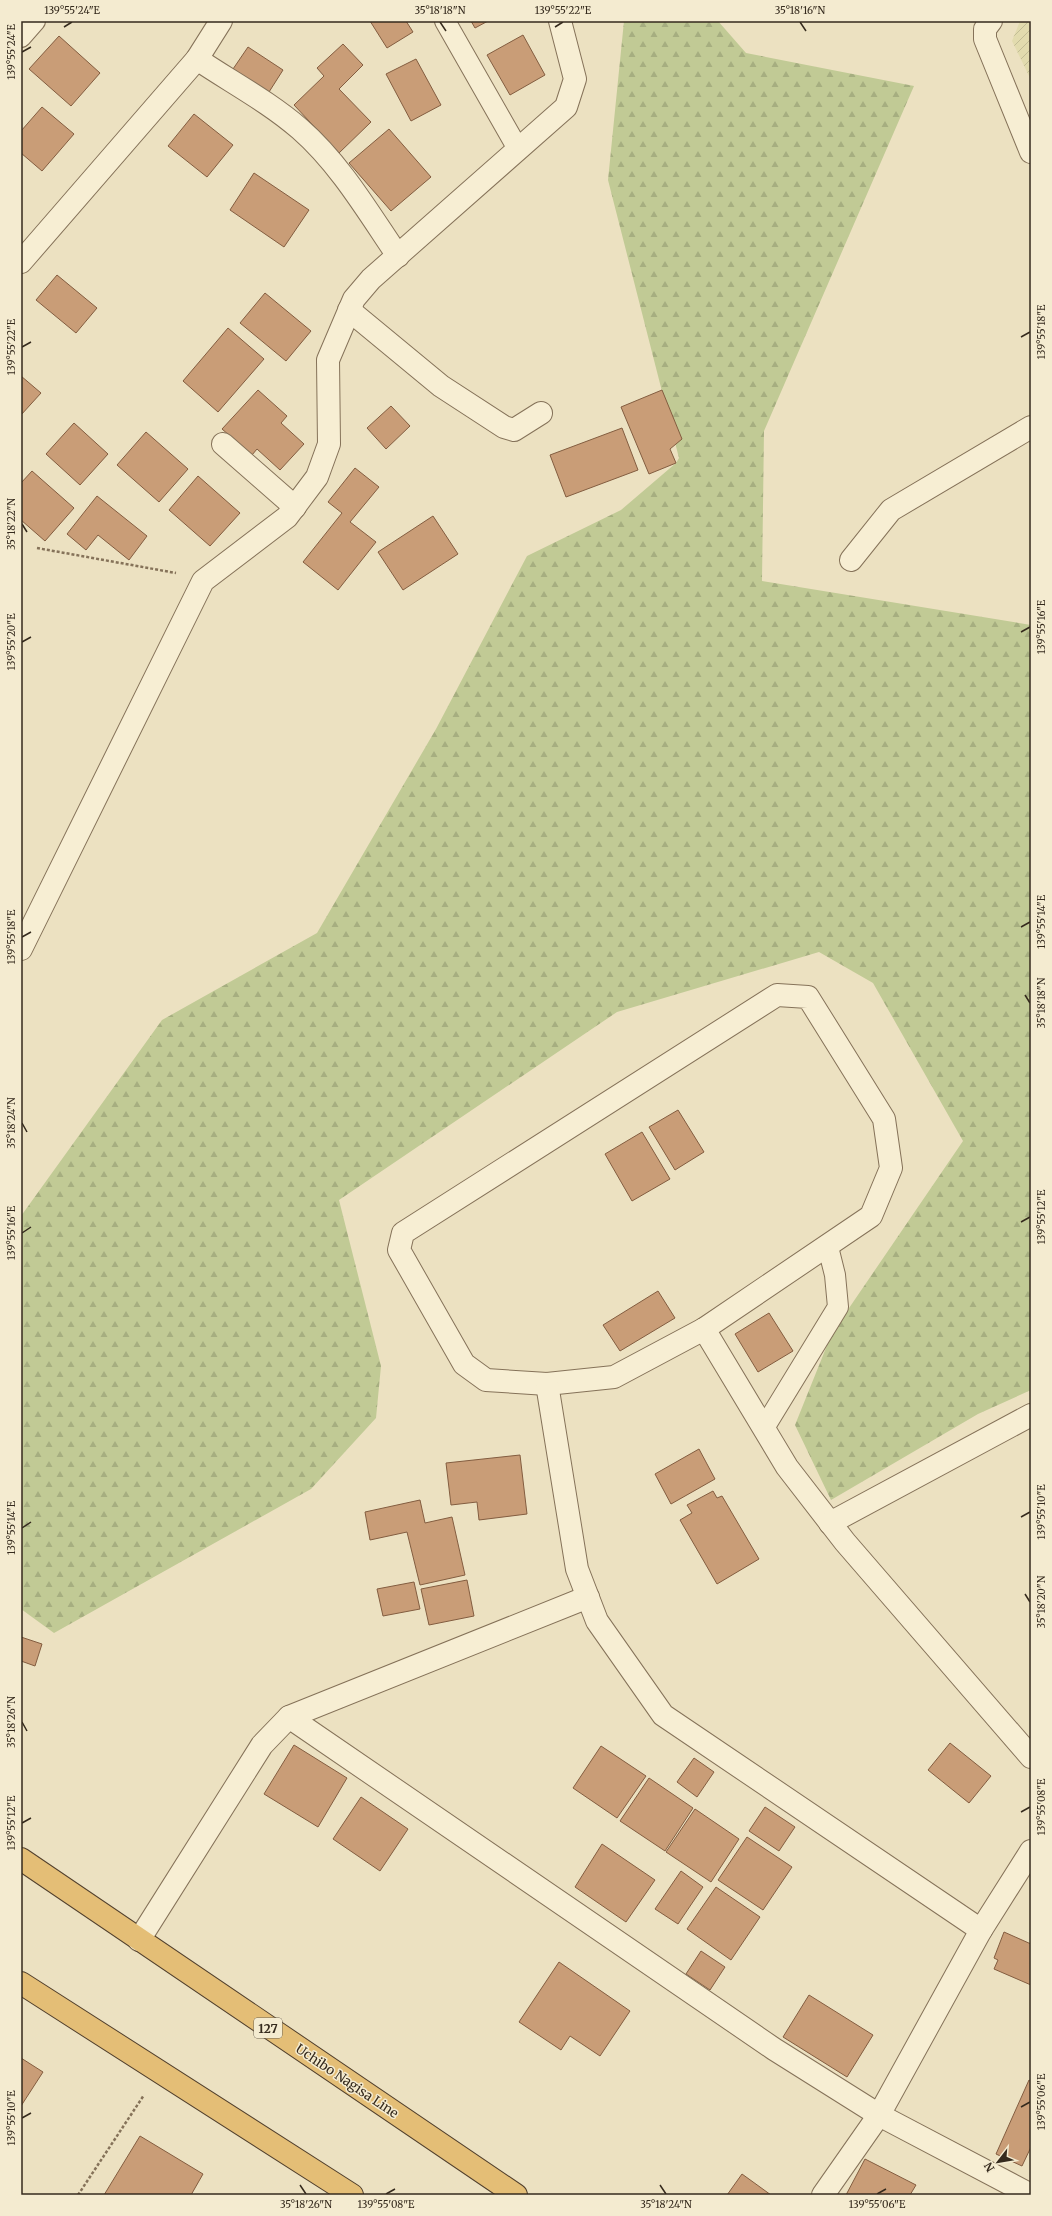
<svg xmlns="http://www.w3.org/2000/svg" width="1052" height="2216" font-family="Merriweather,serif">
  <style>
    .farmland { fill: url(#farmland-furrows) }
    .forest { fill: url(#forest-firs) }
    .building { fill: #c99d77; stroke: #835d40 }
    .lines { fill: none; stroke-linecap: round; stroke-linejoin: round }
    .service-casing { stroke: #857259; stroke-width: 22 }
    .minor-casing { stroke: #857259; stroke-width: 24 }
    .trunk-casing { stroke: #52402d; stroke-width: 24 }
    .path { stroke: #857259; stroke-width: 2.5; stroke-dasharray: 3 2; stroke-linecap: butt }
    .service { stroke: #f7eed3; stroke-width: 20 }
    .minor { stroke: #f7eed3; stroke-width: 22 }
    .trunk { stroke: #e4be76; stroke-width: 22 }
    .ticks { fill: none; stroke: #352a1d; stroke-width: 1.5 }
    .labels { text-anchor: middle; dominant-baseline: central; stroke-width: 3; stroke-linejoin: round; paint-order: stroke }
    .shield { fill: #f4ebd0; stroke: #6e6453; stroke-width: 1 }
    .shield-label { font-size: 12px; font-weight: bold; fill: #352a1d }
    .street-label { font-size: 13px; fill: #352a1d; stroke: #f4ebd0 }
    .neatline { fill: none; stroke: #352a1d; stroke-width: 1.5 }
    .ticks-label { font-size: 10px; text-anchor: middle; fill: #352a1d }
  </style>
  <defs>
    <pattern id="farmland-furrows" width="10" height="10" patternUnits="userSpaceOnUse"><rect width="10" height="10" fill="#e2dbae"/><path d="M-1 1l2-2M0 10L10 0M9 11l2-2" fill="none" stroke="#c2bc95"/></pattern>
    <pattern id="forest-firs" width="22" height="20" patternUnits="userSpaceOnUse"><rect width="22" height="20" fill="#c1ca95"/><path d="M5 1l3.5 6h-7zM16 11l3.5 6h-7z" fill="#a6ae80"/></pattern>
  </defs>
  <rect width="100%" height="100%" fill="#ece1c1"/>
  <polygon class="farmland" points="1020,21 1031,21 1031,80 1012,41"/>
  <polygon class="forest" points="624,21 718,21 746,53 914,86 764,431 762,581 1031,625 1031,1390 978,1414 831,1500 795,1425 832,1333 963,1141 873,983 819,952 617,1012 339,1200 381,1366 376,1418 311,1489 54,1633 21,1609 21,1216 162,1020 317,933 436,729 527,556 621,510 676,463 679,458 608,180"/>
  <g class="building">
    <polygon points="370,21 406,21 413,32 387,48"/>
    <polygon points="471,21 488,21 475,28"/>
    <polygon points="523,35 545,75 510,95 487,55"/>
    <polygon points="59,36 100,73 71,106 29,69"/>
    <polygon points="343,44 363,65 339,89 371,122 339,153 294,105 324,76 317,68"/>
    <polygon points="248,47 283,70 269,92 233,69"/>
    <polygon points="416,59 441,105 411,121 386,74"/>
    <polygon points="42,107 74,134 42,171 21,153 21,131"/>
    <polygon points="194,114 233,145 207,177 168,146"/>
    <polygon points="389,129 431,177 391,211 349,163"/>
    <polygon points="254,173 309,210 284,247 230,210"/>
    <polygon points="57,275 97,308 76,333 36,300"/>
    <polygon points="265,293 311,331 286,361 240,323"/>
    <polygon points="228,328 264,359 218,412 183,381"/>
    <polygon points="21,376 41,393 21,415"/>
    <polygon points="258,390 287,416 281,423 304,444 280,470 257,449 252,455 222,429"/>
    <polygon points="662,390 682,439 670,449 676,463 649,474 621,407"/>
    <polygon points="391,406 410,426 386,449 367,428"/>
    <polygon points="74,423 108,454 80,485 46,454"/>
    <polygon points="622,428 638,470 566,497 550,455"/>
    <polygon points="146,432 188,469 159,502 117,465"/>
    <polygon points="355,468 379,487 350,522 376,542 338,590 303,562 342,513 328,502"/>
    <polygon points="32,471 74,508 45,541 21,520 21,483"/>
    <polygon points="198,476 240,513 210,546 169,510"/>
    <polygon points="97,496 147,536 129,560 98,535 86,550 67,534"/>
    <polygon points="433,516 458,554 403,590 378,552"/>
    <polygon points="678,1110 704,1152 675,1170 649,1127"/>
    <polygon points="642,1132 670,1179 632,1201 605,1154"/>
    <polygon points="658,1291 675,1318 620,1351 603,1325"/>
    <polygon points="769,1313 793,1351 758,1372 735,1334"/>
    <polygon points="699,1449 715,1479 671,1504 655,1474"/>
    <polygon points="520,1455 527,1514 479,1520 477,1502 451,1505 446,1463"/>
    <polygon points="713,1491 717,1498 722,1496 759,1559 717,1584 680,1520 692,1513 687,1505"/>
    <polygon points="420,1500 425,1523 452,1517 465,1575 420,1585 407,1532 370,1540 365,1512"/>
    <polygon points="467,1580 474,1616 429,1625 421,1589"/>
    <polygon points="414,1582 420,1609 383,1616 377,1589"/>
    <polygon points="21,1637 42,1644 35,1666 21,1661"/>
    <polygon points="950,1743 991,1776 969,1803 928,1770"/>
    <polygon points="294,1745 347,1778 318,1827 264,1794"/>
    <polygon points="601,1746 646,1776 617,1818 573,1788"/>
    <polygon points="694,1758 714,1772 697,1797 677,1782"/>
    <polygon points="649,1778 693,1808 665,1851 620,1821"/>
    <polygon points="361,1797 408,1829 380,1871 333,1839"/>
    <polygon points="765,1807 795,1827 779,1851 749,1831"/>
    <polygon points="695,1809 739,1839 711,1882 666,1852"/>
    <polygon points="747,1837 792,1867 763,1910 718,1880"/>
    <polygon points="602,1844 655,1880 626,1922 575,1887"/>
    <polygon points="681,1871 703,1887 678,1924 655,1909"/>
    <polygon points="716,1887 760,1917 731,1960 687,1929"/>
    <polygon points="1004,1932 1031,1944 1031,1985 994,1969 998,1960 994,1958"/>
    <polygon points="701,1951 725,1967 710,1990 686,1974"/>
    <polygon points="559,1962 630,2011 600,2056 570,2036 561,2050 519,2022"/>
    <polygon points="809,1995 873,2035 847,2077 783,2037"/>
    <polygon points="21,2058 43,2072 21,2106"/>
    <polygon points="1029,2080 1031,2081 1031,2147 1022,2166 996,2154"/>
    <polygon points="140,2136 203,2174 191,2195 104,2195"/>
    <polygon points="865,2159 916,2185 910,2195 846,2195"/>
    <polygon points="742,2174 771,2195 727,2195"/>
  </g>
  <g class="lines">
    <g class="service-casing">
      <g id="service">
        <polyline points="445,21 518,149"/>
        <polyline points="21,37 35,21"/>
        <polyline points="764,1428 838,1307 835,1275 828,1247"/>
      </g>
    </g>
    <g class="minor-casing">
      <g id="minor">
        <polyline points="991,21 985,29 985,39 1031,152"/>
        <path d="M197 59C231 82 269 102 300 129 340 164 368 212 398 256"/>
        <polyline points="21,262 197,59 221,21"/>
        <polyline points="349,310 441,386 504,427 514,430 541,413"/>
        <polyline points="223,444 295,507"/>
        <polyline points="851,560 891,510 1031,427"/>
        <polyline points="21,949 203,581 287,517 317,477 329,444 328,360 354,299 371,279 566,107 575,79 560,21"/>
        <polygon points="777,995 808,997 884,1119 891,1168 871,1216 704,1329 614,1377 547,1384 486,1380 464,1364 399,1250 403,1233"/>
        <polyline points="704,1329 787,1467 845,1542 1031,1757"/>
        <polyline points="547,1384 577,1569 597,1621 663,1715 981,1930"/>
        <polyline points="830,1523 1031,1415"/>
        <polyline points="289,1717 774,2049 879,2115 1031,2195"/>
        <polyline points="139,1940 262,1745 289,1717 588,1597"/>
        <polyline points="823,2195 879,2115 981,1930 1031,1851"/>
      </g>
    </g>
    <g class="trunk-casing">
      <g id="trunk">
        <polyline points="21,1859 516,2195"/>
        <polyline points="21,1983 352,2195"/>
      </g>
    </g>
    <g class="path">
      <polyline points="37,548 176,573"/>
      <polyline points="78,2195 144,2095"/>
    </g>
    <use href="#service" class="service"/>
    <use href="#minor" class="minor"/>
    <use href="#trunk" class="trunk"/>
  </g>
  <path class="ticks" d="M440 22 446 31M800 22 806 31M64 27 72 22M555 27 563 22M22 52 31 47M1021 337 1030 332M22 347 31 342M22 524 27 532M1021 632 1030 627M22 642 31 637M1021 927 1030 922M22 937 31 932M1025 995 1030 1003M22 1123 27 1132M1021 1222 1030 1217M22 1233 31 1227M1021 1517 1030 1512M22 1528 31 1522M1025 1594 1030 1602M22 1722 27 1731M1021 1812 1030 1807M22 1823 31 1818M1021 2107 1030 2102M22 2118 31 2113M300 2185 306 2194M660 2185 666 2194M386 2194 395 2189M877 2194 886 2189"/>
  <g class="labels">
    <rect class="shield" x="254" y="2018" width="28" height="20" rx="3"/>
    <g class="shield-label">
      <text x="268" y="2028">127</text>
    </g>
    <g class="street-label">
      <text transform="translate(347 2081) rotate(34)">Uchibo Nagisa Line</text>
    </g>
  </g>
  <rect width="1052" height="2216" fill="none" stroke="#f4ebd0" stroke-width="44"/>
  <g transform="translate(998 2162) rotate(239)" stroke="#f4ebd0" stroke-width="3" paint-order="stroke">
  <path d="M0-3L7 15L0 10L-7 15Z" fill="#352a1d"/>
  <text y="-6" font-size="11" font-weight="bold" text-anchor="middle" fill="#352a1d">N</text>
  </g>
  <rect x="22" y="22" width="1008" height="2172" class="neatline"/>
  <g class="ticks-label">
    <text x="72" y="14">139°55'24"E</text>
    <text x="440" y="14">35°18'18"N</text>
    <text x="563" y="14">139°55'22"E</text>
    <text x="800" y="14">35°18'16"N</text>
    <text transform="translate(11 52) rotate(-90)" y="4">139°55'24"E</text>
    <text transform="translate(1041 332) rotate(-90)" y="4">139°55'18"E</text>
    <text transform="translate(11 347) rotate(-90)" y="4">139°55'22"E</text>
    <text transform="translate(11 524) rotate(-90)" y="4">35°18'22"N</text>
    <text transform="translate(1041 627) rotate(-90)" y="4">139°55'16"E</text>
    <text transform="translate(11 642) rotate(-90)" y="4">139°55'20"E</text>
    <text transform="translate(1041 922) rotate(-90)" y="4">139°55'14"E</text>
    <text transform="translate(11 937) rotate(-90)" y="4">139°55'18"E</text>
    <text transform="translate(1041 1003) rotate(-90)" y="4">35°18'18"N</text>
    <text transform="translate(11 1123) rotate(-90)" y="4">35°18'24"N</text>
    <text transform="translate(1041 1217) rotate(-90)" y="4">139°55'12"E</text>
    <text transform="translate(11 1233) rotate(-90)" y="4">139°55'16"E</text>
    <text transform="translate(1041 1512) rotate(-90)" y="4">139°55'10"E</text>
    <text transform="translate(11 1528) rotate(-90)" y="4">139°55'14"E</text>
    <text transform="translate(1041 1602) rotate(-90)" y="4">35°18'20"N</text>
    <text transform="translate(11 1722) rotate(-90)" y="4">35°18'26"N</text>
    <text transform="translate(1041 1807) rotate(-90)" y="4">139°55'08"E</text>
    <text transform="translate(11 1823) rotate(-90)" y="4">139°55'12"E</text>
    <text transform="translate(1041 2102) rotate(-90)" y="4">139°55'06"E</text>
    <text transform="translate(11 2118) rotate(-90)" y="4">139°55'10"E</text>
    <text x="306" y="2208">35°18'26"N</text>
    <text x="386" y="2208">139°55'08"E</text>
    <text x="666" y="2208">35°18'24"N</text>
    <text x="877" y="2208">139°55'06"E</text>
  </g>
</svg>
